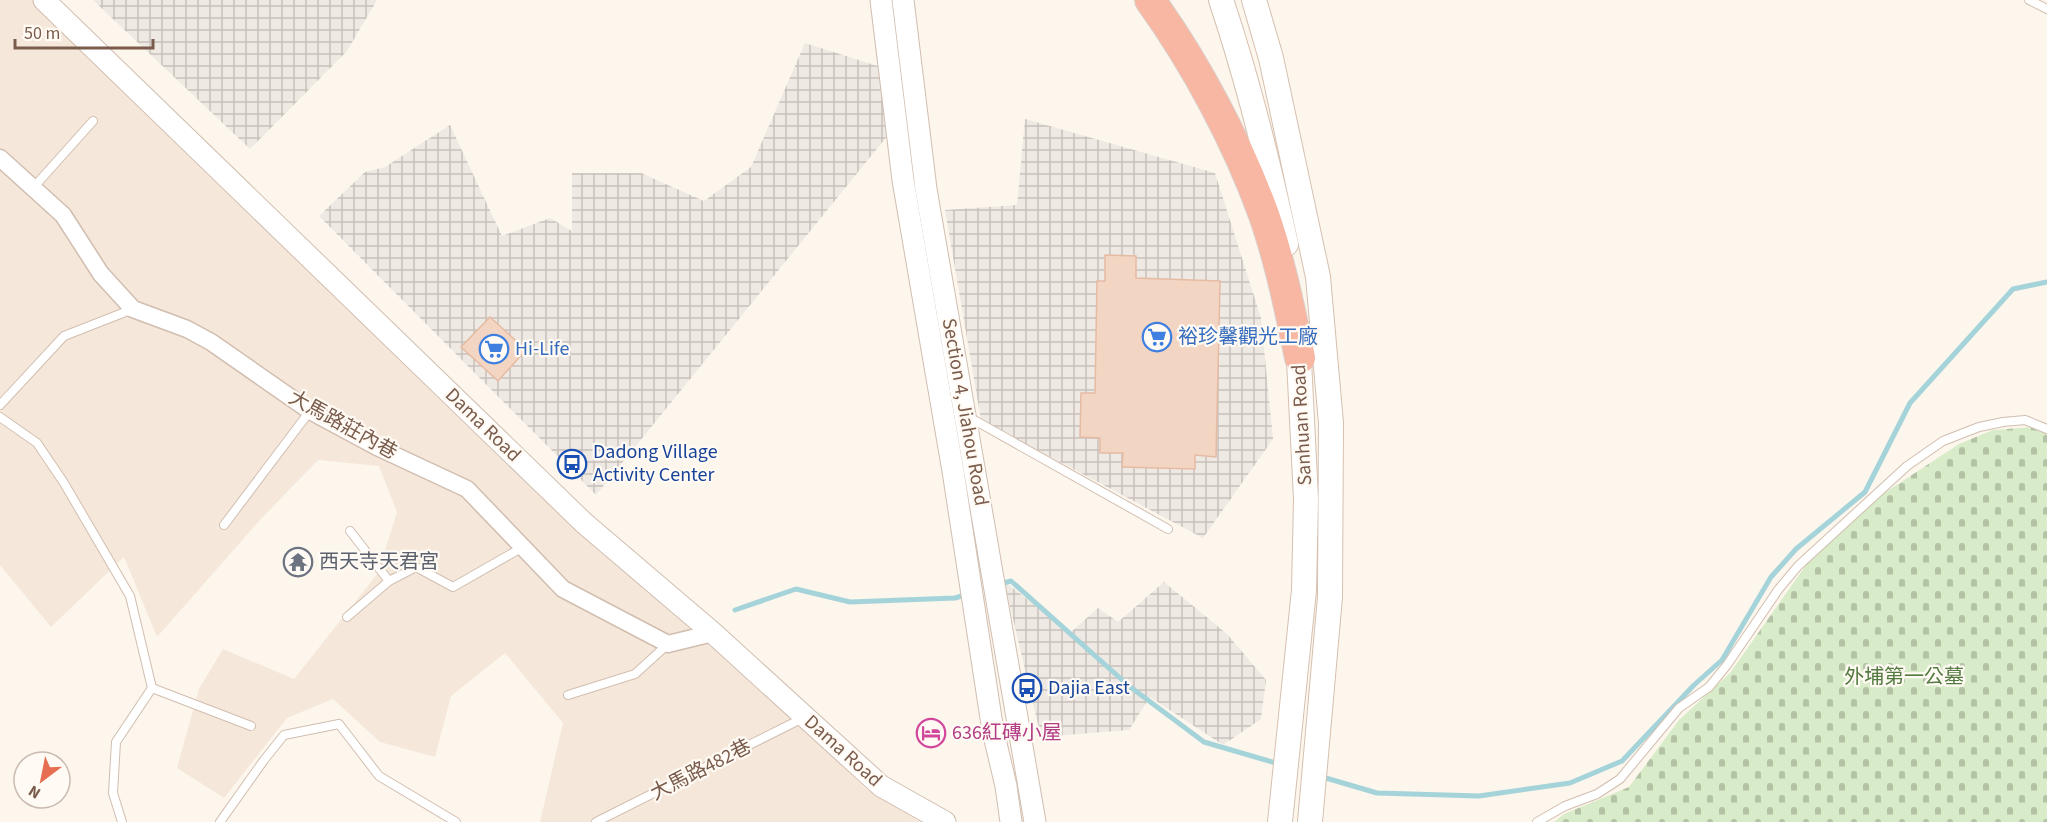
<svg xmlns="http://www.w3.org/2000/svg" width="2047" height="822" font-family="'Source Sans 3','Noto Sans TC',sans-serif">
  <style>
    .residential { fill: #f5e8da }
    .industrial { fill: url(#industrial-grid) }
    .cemetery { fill: url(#cemetery-stones) }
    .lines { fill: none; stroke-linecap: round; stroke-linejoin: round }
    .stream { stroke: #a5d3da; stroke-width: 5 }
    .building { fill: #f3d5c3; stroke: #e6bba3; stroke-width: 1.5 }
    .service-casing { stroke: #d1beb0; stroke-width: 10 }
    .minor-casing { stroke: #d1beb0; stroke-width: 19 }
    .tertiary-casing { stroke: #d1beb0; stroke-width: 23 }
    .secondary-casing { stroke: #d6c0b0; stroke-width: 26 }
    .motorway-casing { stroke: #dad1cd; stroke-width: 32 }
    .service { stroke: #fff; stroke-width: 8 }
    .minor { stroke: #fff; stroke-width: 16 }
    .tertiary { stroke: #fff; stroke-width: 21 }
    .secondary { stroke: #fff; stroke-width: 24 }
    .motorway { stroke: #f7b7a3; stroke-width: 30 }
    .labels { text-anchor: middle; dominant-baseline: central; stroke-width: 4.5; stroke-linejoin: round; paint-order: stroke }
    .shop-label { font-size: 20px; fill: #366cbe; stroke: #fffaf3; text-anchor: start }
    .street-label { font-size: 20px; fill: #7a5c4d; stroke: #fffaf3 }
    .transit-label { font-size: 20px; fill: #164399; stroke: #fffaf3; text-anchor: start }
    .worship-label { font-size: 20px; fill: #5b616d; stroke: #fffaf3; text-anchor: start }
    .park-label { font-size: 20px; fill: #537a41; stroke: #fffaf3 }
    .hotel-label { font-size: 20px; fill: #b23c85; stroke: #fffaf3; text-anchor: start }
  </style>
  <defs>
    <pattern id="industrial-grid" width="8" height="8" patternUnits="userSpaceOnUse" patternTransform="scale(1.5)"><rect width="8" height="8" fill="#efe9e4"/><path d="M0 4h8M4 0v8" fill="none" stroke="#c7c0bb"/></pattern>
    <pattern id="cemetery-stones" width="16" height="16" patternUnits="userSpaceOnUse" patternTransform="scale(1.5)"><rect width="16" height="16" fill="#d8ecc9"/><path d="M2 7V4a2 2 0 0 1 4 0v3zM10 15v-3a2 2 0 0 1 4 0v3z" fill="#b4c2a5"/></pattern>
  </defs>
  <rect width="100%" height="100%" fill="#fdf6ec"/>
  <polygon class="residential" points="0,0 47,0 783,707 866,789 920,822 540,822 563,723 505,653 451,696 435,757 380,742 333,699 287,718 224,798 177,768 199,689 223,649 294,679 378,573 397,512 379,466 318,460 259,521 157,637 124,557 51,627 0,565"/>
  <g class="industrial">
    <polygon points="93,0 377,0 347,51 250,149"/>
    <polygon points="805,43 884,68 893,129 596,495 319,216 365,172 385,167 450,125 502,236 550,218 572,231 572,173 641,173 704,201 751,167"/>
    <polygon points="1025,119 1215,173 1261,318 1273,439 1203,538 981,420 945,210 1017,205"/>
    <polygon points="1004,581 1070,633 1098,608 1118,622 1164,582 1227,634 1266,680 1261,719 1223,745 1150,697 1129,730 1041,737"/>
  </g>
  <polygon class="cemetery" points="2047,426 2047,822 1554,822 1564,814 1629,787 1679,720 1730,673 1813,555 1883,494 1959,444 1993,430"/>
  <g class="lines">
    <g class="stream">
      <polyline points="1000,584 1011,581 1129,686 1204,742 1279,764"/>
      <polyline points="735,610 796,589 850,602 955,598 968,594"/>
      <polyline points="1319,776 1377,793 1479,796 1570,783 1622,761 1694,685 1722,660 1771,577 1796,549 1865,492 1910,403 2013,289 2047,282"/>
    </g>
  </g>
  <g class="building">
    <polygon points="1105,255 1136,256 1136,278 1220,281 1216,457 1195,455 1195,469 1122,467 1123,453 1100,453 1100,438 1080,437 1081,393 1095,393 1097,281 1105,281"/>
    <polygon points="490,317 526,350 498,381 461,347"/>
  </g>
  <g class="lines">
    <g class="service-casing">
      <g id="service">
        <polyline points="2029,0 2047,9"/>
        <polyline points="33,188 93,121"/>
        <polyline points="0,405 64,336 133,309"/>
        <polyline points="967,416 1168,529"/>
        <polyline points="0,417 37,443 64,483 130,596 152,688 251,726"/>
        <polyline points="224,525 310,411"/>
        <polyline points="350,531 389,581"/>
        <polyline points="347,617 389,581 416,567 453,587 523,547"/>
        <polyline points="568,695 635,674 668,644"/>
        <polyline points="122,822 113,793 116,742 152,688"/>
        <polyline points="220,822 264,760 284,735 339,724 379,776 456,822"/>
        <polyline points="596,822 803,718"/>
        <polyline points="1537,822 1565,806 1597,794 1620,779 1679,708 1709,687 1727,665 1778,590 1798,566 1907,466 1943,441 1979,427 2003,422 2025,420 2047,429"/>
      </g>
    </g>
    <g class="minor-casing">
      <polyline id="minor" points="0,158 63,215 101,274 133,309 187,329 211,342 310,411 377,447 467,489 563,589 668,644 713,633"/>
    </g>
    <g class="tertiary-casing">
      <g id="tertiary">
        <polyline points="44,0 584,523 713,633 881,786 945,822"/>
        <polyline points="881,0 903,180 953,471 993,731 1006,786 1011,822"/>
        <polyline points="903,0 926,189 1035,822"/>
      </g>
    </g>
    <g class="secondary-casing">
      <g id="secondary">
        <path d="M1221 0C1248 80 1268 161 1286 244"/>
        <polyline points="1254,0 1271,58 1318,277 1331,423 1330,597 1310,822"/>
        <polyline points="1280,822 1304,590 1306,499 1298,341"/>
      </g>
    </g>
    <g class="motorway-casing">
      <path id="motorway" d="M1150 0C1196 64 1237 141 1264 215 1280 261 1290 310 1300 358"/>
    </g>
    <use href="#service" class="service"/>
    <use href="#minor" class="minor"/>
    <use href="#tertiary" class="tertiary"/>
    <use href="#secondary" class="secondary"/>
    <use href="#motorway" class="motorway"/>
  </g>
  <defs>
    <g id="supermarket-ring" transform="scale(1.5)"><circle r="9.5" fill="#fffaf3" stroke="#3f7fe0" stroke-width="1.5"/><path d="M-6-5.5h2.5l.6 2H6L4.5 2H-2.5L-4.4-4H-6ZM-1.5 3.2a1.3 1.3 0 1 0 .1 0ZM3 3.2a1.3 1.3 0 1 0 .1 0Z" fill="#3f7fe0"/></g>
    <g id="bus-ring" transform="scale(1.5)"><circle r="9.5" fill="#fffaf3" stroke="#1a4fb4" stroke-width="1.5"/><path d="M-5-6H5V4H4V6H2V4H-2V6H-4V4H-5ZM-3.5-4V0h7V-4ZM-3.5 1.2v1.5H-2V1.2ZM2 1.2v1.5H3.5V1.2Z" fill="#1a4fb4"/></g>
    <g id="temple-ring" transform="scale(1.5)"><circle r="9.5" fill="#fffaf3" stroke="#6b7280" stroke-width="1.5"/><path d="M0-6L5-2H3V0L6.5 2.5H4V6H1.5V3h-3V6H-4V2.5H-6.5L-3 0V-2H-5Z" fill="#6b7280"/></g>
    <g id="hotel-ring" transform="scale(1.5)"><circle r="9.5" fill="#fffaf3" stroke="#d1479c" stroke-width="1.5"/><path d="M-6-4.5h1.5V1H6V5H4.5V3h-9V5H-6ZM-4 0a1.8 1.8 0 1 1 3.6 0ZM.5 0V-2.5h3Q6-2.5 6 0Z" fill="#d1479c"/></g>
  </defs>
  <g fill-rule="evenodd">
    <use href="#supermarket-ring" x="1157" y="337"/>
    <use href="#supermarket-ring" x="494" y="349"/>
    <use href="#bus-ring" x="572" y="464"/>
    <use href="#temple-ring" x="298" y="562"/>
    <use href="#bus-ring" x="1027" y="688"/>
    <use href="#hotel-ring" x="931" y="733"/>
  </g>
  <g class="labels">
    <g class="shop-label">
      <text x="1178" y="337">裕珍馨觀光工廠</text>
      <text x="515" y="349">Hi-Life</text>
    </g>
    <g class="street-label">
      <text transform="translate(965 412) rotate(80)">Section 4, Jiahou Road</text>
      <text transform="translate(343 425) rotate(29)">大馬路莊內巷</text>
      <text transform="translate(483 425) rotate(44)">Dama Road</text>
      <text transform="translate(1302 425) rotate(-93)">Sanhuan Road</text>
      <text transform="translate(843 751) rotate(42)">Dama Road</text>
      <text transform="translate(701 770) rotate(-27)">大馬路482巷</text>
    </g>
    <g class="transit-label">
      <text x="593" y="452">Dadong Village<tspan x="593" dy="23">Activity Center</tspan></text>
      <text x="1048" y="688">Dajia East</text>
    </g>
    <g class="worship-label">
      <text x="319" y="562">西天寺天君宮</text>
    </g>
    <g class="park-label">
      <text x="1904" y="677">外埔第一公墓</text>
    </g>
    <g class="hotel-label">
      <text x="952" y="733">636紅磚小屋</text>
    </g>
  </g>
  <g transform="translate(42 780) rotate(212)"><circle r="28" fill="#fffaf3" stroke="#cabbb1" stroke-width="1.5"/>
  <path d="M0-4.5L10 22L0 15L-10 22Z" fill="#e76f51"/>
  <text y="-9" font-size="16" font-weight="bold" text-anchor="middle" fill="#7a5c4d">N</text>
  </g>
  <path d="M15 39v9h138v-9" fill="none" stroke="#7a5c4d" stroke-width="3"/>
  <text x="24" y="39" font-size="18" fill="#7a5c4d" stroke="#fffaf3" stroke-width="4.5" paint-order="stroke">50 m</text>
</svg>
